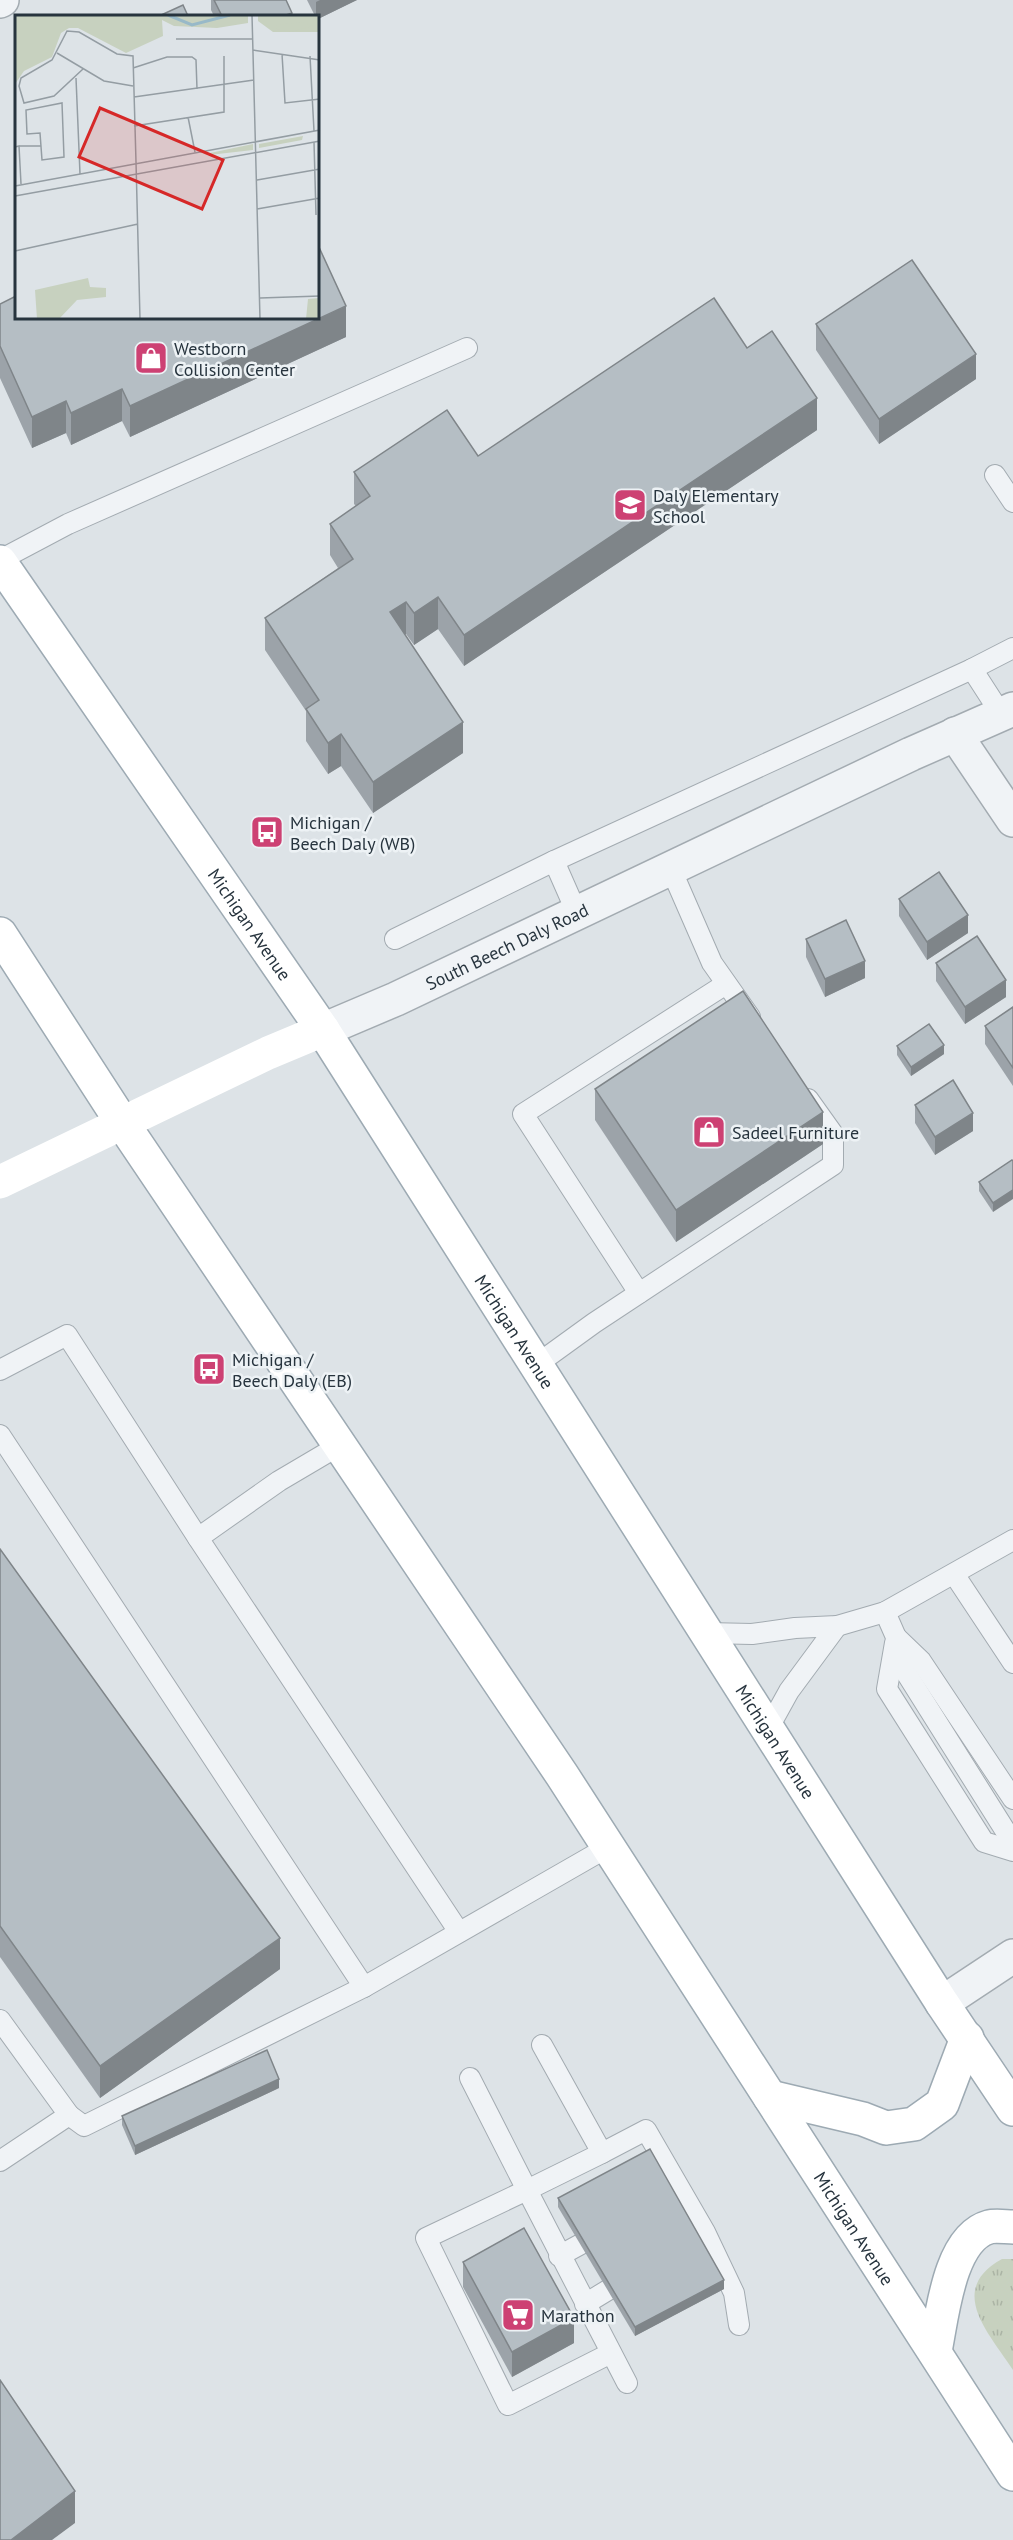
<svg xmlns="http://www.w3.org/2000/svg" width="1013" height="2540" font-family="'PT Sans',sans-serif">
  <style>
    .grass { fill: url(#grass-tufts) }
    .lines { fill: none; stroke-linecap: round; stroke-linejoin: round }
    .lane-casing { stroke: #a3abb1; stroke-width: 22 }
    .street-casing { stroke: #a3abb1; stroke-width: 36 }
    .primary-casing { stroke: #9daab3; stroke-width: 36 }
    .lane { stroke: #f0f3f6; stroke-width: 20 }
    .street { stroke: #f0f3f6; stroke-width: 33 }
    .secondary { stroke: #fff; stroke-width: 33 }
    .primary { stroke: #fff; stroke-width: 33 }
    .wall { fill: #9ca3a9 }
    .shaded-wall { fill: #7f8589 }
    .building { fill: #b5bec4; stroke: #7f8589; stroke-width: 1.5 }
    .labels { text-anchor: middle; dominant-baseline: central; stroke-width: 5; stroke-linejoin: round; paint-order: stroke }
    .poi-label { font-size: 18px; fill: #27343e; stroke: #edf2f5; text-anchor: start }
    .street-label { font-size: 18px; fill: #27343e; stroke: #edf2f5 }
    .inset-river { fill: none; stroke: #98b9c8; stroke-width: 3 }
    .inset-road { fill: none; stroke: #949da3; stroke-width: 1.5 }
    .view { fill: #d62828; fill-opacity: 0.15; stroke: #d62828; stroke-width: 3 }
    .inset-edge { fill: none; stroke: #27343e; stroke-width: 3 }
  </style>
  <defs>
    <pattern id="grass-tufts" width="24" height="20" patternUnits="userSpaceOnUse" patternTransform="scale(1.5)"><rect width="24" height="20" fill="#c7d1bf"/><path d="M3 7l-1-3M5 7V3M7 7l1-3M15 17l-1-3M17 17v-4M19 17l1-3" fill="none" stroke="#abb4a5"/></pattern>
  </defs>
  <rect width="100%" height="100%" fill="#dde3e7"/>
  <path class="grass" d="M1002 2259H1013V2370C989 2333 946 2290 1002 2259Z"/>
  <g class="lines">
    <g class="lane-casing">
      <g id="lane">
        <polyline points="995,475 1013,502"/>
        <polyline points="0,560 68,524 467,348"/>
        <polyline points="972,669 1001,714"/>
        <polyline points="554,861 576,911"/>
        <polyline points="671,869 712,963 750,1017"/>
        <polyline points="395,939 554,861 972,669 1013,648"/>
        <polyline points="639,1293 523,1114 726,984"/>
        <polyline points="536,1365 594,1323 833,1165 833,1134 808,1099"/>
        <polyline points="0,1370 67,1335 198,1538 459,1932"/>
        <polyline points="0,1435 364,1987"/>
        <polyline points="198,1538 279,1481 340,1445"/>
        <polyline points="954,1574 1013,1663"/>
        <polyline points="885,1612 896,1637 903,1668 1013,1843"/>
        <polyline points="707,1633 752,1634 795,1628 837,1626 885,1612 1013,1540"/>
        <polyline points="896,1637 921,1661 1013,1799"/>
        <polyline points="895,1643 887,1689 984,1842 1013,1851"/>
        <polyline points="768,1729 789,1691 837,1626"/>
        <polyline points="0,2020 69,2115 0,2161"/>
        <polyline points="542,2045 602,2153 646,2130 705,2232 734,2293 739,2325"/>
        <polyline points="470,2078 527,2190 426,2238 508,2405 611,2353"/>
        <polyline points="69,2115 84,2126 364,1987 608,1847"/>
        <polyline points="602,2153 527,2190 627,2383"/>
        <polyline points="559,2256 581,2244"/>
        <polyline points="585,2304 608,2290"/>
      </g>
    </g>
    <g class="street-casing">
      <g id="street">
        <polyline points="0,1 2,0"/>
        <polyline points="955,734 1013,820"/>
        <path id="s1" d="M323 1030 396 999 911 754 1013 709"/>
        <polyline points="942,2003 1013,1956"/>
      </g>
    </g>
    <g class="primary-casing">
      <g id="primary">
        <path id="s2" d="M0 562 323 1030 942 2003 1013 2109"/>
        <path id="s3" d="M0 934 123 1124 562 1775 1013 2474"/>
        <polyline points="770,2097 863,2119 886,2128 914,2124 942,2104 967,2038"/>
        <path d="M935 2351C942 2317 949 2238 989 2227 996 2225 1006 2227 1013 2227"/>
      </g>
    </g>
    <use href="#lane" class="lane"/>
    <use href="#street" class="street"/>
    <polyline class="secondary" points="0,1182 268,1053 323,1030"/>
    <use href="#primary" class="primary"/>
  </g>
  <g class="wall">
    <polygon points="211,0 286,0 292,16 214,16 211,10"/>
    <polygon points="307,0 357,0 318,19 318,16 315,16"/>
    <polygon points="0,304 346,337 130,437 122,421 71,445 66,433 32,448 0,378"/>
    <polygon points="816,324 976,379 879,444 816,350"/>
    <polygon points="747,348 817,430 464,666 438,629 414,645 406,634 405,634 463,753 373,813 341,766 328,774 306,741 306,711 265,650 265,618 338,568 330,555 330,524 356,506 354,504 354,472 478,456"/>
    <polygon points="899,899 968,933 927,960 899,916"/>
    <polygon points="806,939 865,978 825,997 806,957"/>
    <polygon points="936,963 1006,997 965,1024 936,981"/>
    <polygon points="1013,1007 1013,1086 985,1044 985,1026"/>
    <polygon points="897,1046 944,1054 911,1076 897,1055"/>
    <polygon points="595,1089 823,1144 676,1242 595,1120"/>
    <polygon points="915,1105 973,1131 935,1155 915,1123"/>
    <polygon points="1012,1160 993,1212 979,1191 979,1182"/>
    <polygon points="0,1549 280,1969 100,2098 0,1957"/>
    <polygon points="279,2088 135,2155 122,2125 122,2116"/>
    <polygon points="558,2198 724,2289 635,2336 558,2207"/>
    <polygon points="463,2262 574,2343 512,2377 463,2287"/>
  </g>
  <g class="shaded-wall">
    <polygon points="320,0 357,0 318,19 318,16 316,16 316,2"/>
    <polygon points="292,13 292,16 283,16"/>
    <polygon points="346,306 346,337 130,437 130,406"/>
    <polygon points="976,354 976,379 879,444 879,419"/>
    <polygon points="122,389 122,421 71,445 71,413"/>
    <polygon points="817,398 817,430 464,666 464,635"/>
    <polygon points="66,401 66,433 32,448 32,417"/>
    <polygon points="438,597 438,629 414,645 414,613"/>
    <polygon points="406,602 406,634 390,644 390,612"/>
    <polygon points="463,722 463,753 373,813 373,782"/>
    <polygon points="341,734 341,766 328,774 328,743"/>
    <polygon points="968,915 968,933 927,960 927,942"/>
    <polygon points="865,961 865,978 825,997 825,979"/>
    <polygon points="1006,980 1006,997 965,1024 965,1007"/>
    <polygon points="944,1045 944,1054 911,1076 911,1067"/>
    <polygon points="823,1112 823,1144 676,1242 676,1210"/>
    <polygon points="973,1113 973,1131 935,1155 935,1137"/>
    <polygon points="1013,1190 1013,1199 993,1212 993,1203"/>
    <polygon points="280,1938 280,1969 100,2098 100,2066"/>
    <polygon points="279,2079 279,2088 135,2155 135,2146"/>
    <polygon points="724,2280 724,2289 635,2336 635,2327"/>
    <polygon points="574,2318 574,2343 512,2377 512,2352"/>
    <polygon points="75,2491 75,2523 52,2540 11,2540"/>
  </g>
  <g class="building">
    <polygon points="214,0 286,0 292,13 283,16 222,16"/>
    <polygon points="183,5 188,16 159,16"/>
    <polygon points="318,245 346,306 130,406 122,389 71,413 66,401 32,417 0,346 0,304 16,296 16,318 318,318"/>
    <polygon points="912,260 976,354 879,419 816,324"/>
    <polygon points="714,298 747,348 772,331 817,398 464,635 438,597 414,613 406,602 390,612 463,722 373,782 341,734 328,743 306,709 319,700 265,618 353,559 330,524 370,496 354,472 447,410 478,456"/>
    <polygon points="939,872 968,915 927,942 899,899"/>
    <polygon points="846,920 865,961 825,979 806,939"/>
    <polygon points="977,936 1006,980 965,1007 936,963"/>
    <polygon points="743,991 823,1112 676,1210 595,1089"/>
    <polygon points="1013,1007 1013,1068 985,1026"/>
    <polygon points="929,1024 944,1045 911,1067 897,1046"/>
    <polygon points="953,1080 973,1113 935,1137 915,1105"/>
    <polygon points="1012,1160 1013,1161 1013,1190 993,1203 979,1182"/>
    <polygon points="0,1549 280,1938 100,2066 0,1926"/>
    <polygon points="267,2050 279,2079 135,2146 122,2116"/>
    <polygon points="650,2149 724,2280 635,2327 558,2198"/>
    <polygon points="524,2228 574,2318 512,2352 463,2262"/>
    <polygon points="0,2380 75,2491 11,2540 0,2540"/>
  </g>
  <defs>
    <g id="shop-square" transform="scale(1.725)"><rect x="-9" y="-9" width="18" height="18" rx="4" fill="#cd4173" stroke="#edf2f5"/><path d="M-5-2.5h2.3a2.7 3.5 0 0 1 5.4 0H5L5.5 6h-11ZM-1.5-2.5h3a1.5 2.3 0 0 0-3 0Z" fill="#fff"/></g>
    <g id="school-square" transform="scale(1.725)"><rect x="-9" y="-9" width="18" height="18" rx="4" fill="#cd4173" stroke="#edf2f5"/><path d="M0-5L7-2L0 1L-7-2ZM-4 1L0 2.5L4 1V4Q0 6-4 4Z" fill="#fff"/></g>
    <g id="bus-square" transform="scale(1.725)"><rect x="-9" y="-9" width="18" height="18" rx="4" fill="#cd4173" stroke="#edf2f5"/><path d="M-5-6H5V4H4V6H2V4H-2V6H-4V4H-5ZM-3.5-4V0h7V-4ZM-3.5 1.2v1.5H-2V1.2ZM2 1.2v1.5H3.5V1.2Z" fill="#fff"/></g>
    <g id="supermarket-square" transform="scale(1.725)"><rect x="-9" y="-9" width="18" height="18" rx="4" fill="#cd4173" stroke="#edf2f5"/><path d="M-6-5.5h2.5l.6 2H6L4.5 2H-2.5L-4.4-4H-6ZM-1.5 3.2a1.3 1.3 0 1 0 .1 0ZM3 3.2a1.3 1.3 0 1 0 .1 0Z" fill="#fff"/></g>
  </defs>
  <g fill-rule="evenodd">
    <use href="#shop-square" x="151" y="358"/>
    <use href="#school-square" x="630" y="505"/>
    <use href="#bus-square" x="267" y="832"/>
    <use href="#shop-square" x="709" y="1132"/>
    <use href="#bus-square" x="209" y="1369"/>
    <use href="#supermarket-square" x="518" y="2315"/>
  </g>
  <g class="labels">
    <g class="poi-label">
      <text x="174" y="348">Westborn<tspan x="174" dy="21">Collision Center</tspan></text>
      <text x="653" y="495">Daly Elementary<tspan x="653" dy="21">School</tspan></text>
      <text x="290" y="822">Michigan /<tspan x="290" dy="21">Beech Daly (WB)</tspan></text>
      <text x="732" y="1132">Sadeel Furniture</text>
      <text x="232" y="1359">Michigan /<tspan x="232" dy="21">Beech Daly (EB)</tspan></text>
      <text x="541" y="2315">Marathon</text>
    </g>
    <g class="street-label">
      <text stroke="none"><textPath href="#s2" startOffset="440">Michigan Avenue</textPath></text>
      <text stroke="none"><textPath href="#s1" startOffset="202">South Beech Daly Road</textPath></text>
      <text stroke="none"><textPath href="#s2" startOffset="926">Michigan Avenue</textPath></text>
      <text stroke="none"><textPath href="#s2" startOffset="1412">Michigan Avenue</textPath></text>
      <text stroke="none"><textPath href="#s3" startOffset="1551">Michigan Avenue</textPath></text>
    </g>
  </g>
  <g transform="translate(15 15)">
    <rect width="304" height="304" fill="#dde3e7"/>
    <path d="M243 0H304V17H258L243 6ZM288 121 287 125 244 133V129ZM238 129V135L194 140 195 138Z" fill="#c7d1bf"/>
    <path d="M73 263 75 272 91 273V282L62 285 44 304H22L20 275Z" fill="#c7d1bf"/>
    <path d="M287 7 298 11 275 17 261 14 262 10Z" fill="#c7d1bf"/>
    <path d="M0 0H233V8L202 13 159 11 147 5 148 21 111 38 63 13H54L46 18 37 42 9 56 0 69ZM304 283V304H291L293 284Z" fill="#c7d1bf"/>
    <path class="inset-river" d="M153 0 177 10 215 0"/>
    <path class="inset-road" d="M237 0 245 304M161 24H238M238 35 305 45M42 38 89 66 118 71M267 39 270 88 305 84M295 41 299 116M118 53 152 42H177L181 45 182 74M68 54 39 81 9 88 4 71 6 63 37 45 52 16 64 17 102 39 118 41 121 147M61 63 65 159M119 82 239 65M47 88 49 142 27 145 25 118 12 119 11 95ZM173 102 180 137M119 111 209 97V41M299 127 301 200M4 131H26M0 132 4 131 6 169M121 147 125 304M242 165 305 154M0 171 305 115M0 181 305 126M242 194 305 183M0 236 123 209M245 283 305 281"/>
    <path class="view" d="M85 93 208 145 187 194 64 142Z"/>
    <rect width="304" height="304" class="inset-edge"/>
  </g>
</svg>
